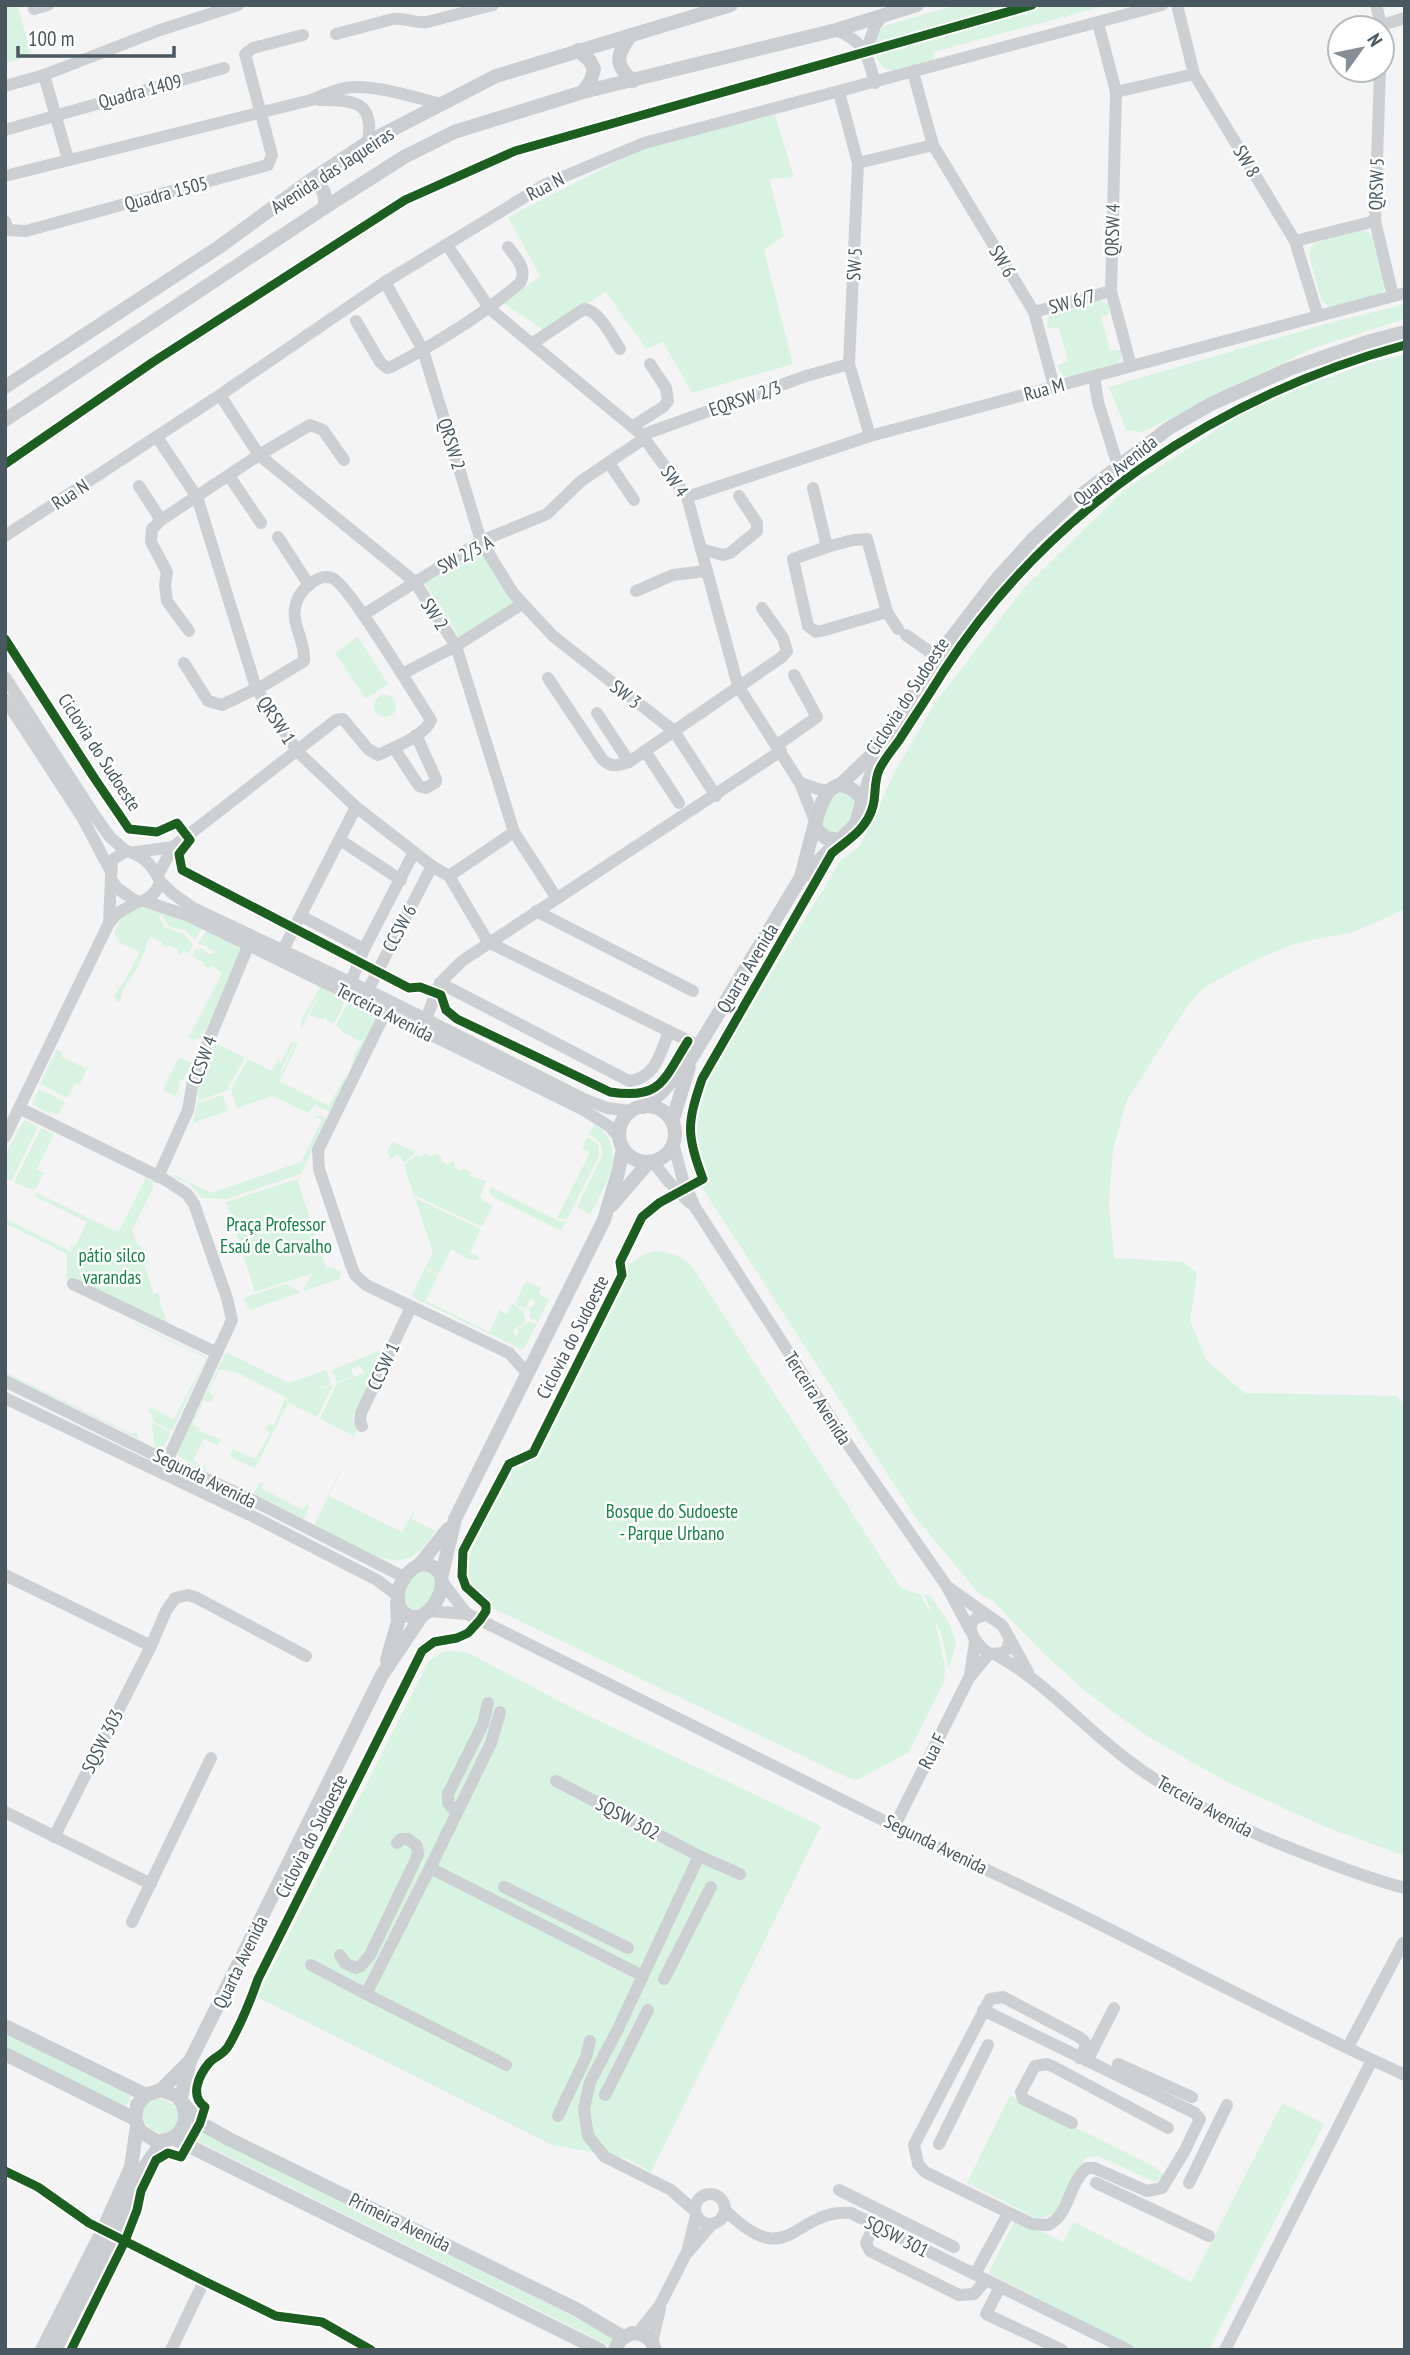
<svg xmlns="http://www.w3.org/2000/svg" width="1410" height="2355" font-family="'PT Sans Narrow',sans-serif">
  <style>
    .green { fill: #d8f3e1 }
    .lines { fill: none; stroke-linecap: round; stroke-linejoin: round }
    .minor { stroke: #cdd0d2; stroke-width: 12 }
    .major { stroke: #caced0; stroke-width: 14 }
    .cycleway-casing { stroke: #fff; stroke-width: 13 }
    .cycleway { stroke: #1b5e20; stroke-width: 9 }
    .labels { text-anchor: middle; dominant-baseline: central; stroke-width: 5; stroke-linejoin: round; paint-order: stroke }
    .street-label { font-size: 19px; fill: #495761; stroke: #fff }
    .park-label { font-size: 19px; fill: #148345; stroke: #fff }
  </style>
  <rect width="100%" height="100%" fill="#f4f4f4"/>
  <g class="green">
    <polygon points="5,5 17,5 32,56 5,63"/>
    <path d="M957 5H1108L933 52 934 59C911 65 881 84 875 51 873 41 877 33 884 26Z"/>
    <polygon points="775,115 794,177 769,179 784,236 764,249 793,364 692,393 663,342 646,349 606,292 544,330 503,303 540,276 508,217 643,148"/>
    <polygon points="1358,231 1367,231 1373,237 1385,287 1381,294 1330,307 1321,300 1309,255 1311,247 1315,243"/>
    <polygon points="1099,300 1109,305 1109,314 1101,317 1110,350 1121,350 1121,359 1116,365 1070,377 1063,376 1057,366 1068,361 1059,328 1047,328 1048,317 1053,312"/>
    <polygon points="1405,304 1405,319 1313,348 1143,432 1126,430 1109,387 1329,323"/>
    <path d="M1405 354V909L1354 932 1297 943 1253 961 1203 988 1188 1005 1127 1100 1113 1149 1109 1204 1114 1258 1183 1262 1197 1273 1190 1321 1207 1361 1245 1393 1397 1396 1405 1406V1856L1323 1826 1227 1782 1150 1738 1089 1694 1045 1655 993 1601 979 1594 916 1518 701 1186 706 1178C693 1142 690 1129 699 1091L841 860 860 846 895 771 935 703 1024 588 1124 490 1235 418 1290 391 1372 362Z"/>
    <polygon points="480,544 518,604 461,640 423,580"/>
    <polygon points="358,637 388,684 366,699 335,653"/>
    <circle cx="385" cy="706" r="11"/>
    <polygon points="840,791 857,798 856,815 838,834 830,834 821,826 824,805"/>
    <path d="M140 907 176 916 202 928 195 939 184 930 169 927 162 915 159 916 164 927 184 934 193 945 189 953 183 952 181 955 178 953 179 950 169 945 167 948 162 945V942L150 937C144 949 142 964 132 976 126 984 121 992 120 1002L116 1000 114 995 125 980 140 952 120 943 114 932 124 914Z"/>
    <polygon points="207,930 242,949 205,1033 201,1038 194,1040 189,1037 222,973 211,966 209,968 204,966 204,963 192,956 195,950 202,948 208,954 215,953 204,945 198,944"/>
    <polygon points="320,987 345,1001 334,1024 326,1020 327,1012 324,1019 309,1016 321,989 301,1029 301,1021"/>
    <polygon points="348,1002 377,1016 350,1071 355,1052 362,1042 344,1033 336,1025"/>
    <polygon points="292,1041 298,1044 295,1050 294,1043 280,1072 282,1072 294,1046 294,1052 279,1081 329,1106 344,1078 347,1079 332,1113 315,1105 308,1113 273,1096 237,1108 231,1089 248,1059 272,1071 278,1060 281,1062"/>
    <polygon points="216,1043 245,1058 229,1085 228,1090 198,1101 198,1086"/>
    <polygon points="97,1048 74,1096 79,1085 75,1083 67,1098 40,1084 57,1049 62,1052 62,1057 86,1069"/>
    <polygon points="179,1057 192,1063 183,1080 180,1080 178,1085 180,1086 175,1096 163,1090"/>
    <polygon points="39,1089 65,1102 58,1115 48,1111 57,1117 32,1104"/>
    <polygon points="223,1095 228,1111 193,1123 174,1157 193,1122 197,1103"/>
    <polygon points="317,1115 326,1118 326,1121 301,1174 226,1199 202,1198 190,1184 174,1177 175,1175 211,1193 301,1162 322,1120 315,1116"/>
    <polygon points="24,1120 38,1127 11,1181 5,1178 5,1155"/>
    <path d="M595 1124C630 1149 605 1186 590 1215L577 1207 600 1160 603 1153 600 1142 589 1134Z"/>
    <polygon points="41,1128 54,1134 37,1169 44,1173 35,1190 14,1183"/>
    <polygon points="588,1137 599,1146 599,1156 567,1219 557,1218 590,1153 582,1148"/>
    <polygon points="392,1142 416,1152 404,1163 398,1154 391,1159 387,1152"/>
    <polygon points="425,1153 432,1157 434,1153 443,1158 441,1161 448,1165 452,1161 455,1162 454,1168 461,1171 463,1168 471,1172 470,1176 486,1181 480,1196 483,1201 493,1206 482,1227 414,1195 404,1165 415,1156 422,1157"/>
    <polygon points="146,1177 153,1182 153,1188 132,1230 138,1246 141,1246 149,1263 144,1265 154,1294 159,1292 160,1304 169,1325 69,1281 64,1290 67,1281 67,1254 5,1223 5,1213 8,1220 72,1252 70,1245 75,1246 87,1222 36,1197 35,1192 111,1229 119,1231"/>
    <polygon points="297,1179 326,1268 332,1267 341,1272 340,1279 304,1291 303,1289 313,1273 255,1292 226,1202"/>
    <polygon points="491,1187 561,1222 566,1221 561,1231 493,1197 489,1192"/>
    <polygon points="415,1198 481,1229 470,1252 479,1257 477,1261 463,1257 452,1249 438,1274 426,1267 433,1252"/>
    <path d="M654 1251C670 1252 679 1255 691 1265L901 1588 920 1594 934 1618 924 1594 931 1596 949 1623 956 1642 949 1668 941 1633 935 1622 945 1667 944 1682 909 1752 859 1779 853 1780 486 1605 466 1587 462 1576 463 1551 509 1464 533 1452 627 1266 642 1255Z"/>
    <polygon points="425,1268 438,1275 426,1301 489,1332 500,1310 507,1314 512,1304 523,1310 526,1321 521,1326 513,1329 515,1336 519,1334 518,1329 528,1322 537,1324 523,1350 412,1297 414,1297 412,1294"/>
    <polygon points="526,1281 541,1288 539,1294 549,1299 538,1322 530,1318 529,1309 535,1304 534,1299 529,1300 526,1309 515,1304"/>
    <polygon points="286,1284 301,1292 250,1310 244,1301 246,1297"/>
    <polygon points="135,1323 207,1357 172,1431 153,1421 152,1414 148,1411 150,1407 174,1419 206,1358 134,1324"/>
    <polygon points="383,1349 384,1352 353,1415 353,1423 357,1429 354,1436 320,1419 337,1383 364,1373 360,1365 351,1369 353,1376 337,1382 332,1370"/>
    <polygon points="226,1352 289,1383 326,1370 331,1384 302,1395 331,1385 332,1387 317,1417 289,1403 286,1397 238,1373 220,1369 208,1392 214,1396 210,1403 204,1400 193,1424 200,1428 199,1431 221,1440 217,1445 204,1439 193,1461 206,1468 206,1471 176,1455"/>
    <polygon points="5,1372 130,1433 137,1433 139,1439 5,1374"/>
    <polygon points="285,1398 288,1403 255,1469 229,1456 233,1449 255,1459 270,1433 265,1430 269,1423 274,1425"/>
    <polygon points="152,1423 171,1432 162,1451 154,1447"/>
    <path d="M359 1430 329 1496 402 1532 416 1507 412 1519 435 1531C411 1571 391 1564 355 1546 342 1539 327 1533 315 1524Z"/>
    <polygon points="264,1482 262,1489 303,1510 308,1503 309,1508 304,1519 254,1494 259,1483"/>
    <polygon points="432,1569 437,1589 420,1613 405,1608 402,1595 411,1574"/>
    <polygon points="444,1651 467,1652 576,1710 821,1826 651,2172 625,2158 552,2145 257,1997 429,1661"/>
    <polygon points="5,2032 132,2095 126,2107 5,2047"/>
    <polygon points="1010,2095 1153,2166 1165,2176 1155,2182 1098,2156 1086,2157 1055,2213 1038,2219 967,2183"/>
    <path d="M151 2098C171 2099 178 2105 182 2124L166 2135C149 2130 143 2125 140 2108Z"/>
    <polygon points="1282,2103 1324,2124 1209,2350 1139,2350 988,2273 1016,2218 1063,2242 1074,2222 1191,2282"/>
    <polygon points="196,2126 618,2335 612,2347 191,2138"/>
  </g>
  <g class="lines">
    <g class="minor">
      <polyline points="1177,5 1194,74 1295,241 1318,316"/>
      <polyline points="1376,5 1382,28"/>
      <polyline points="34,9 48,5"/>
      <polyline points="1098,23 1116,92 1111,291 1131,366"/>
      <polyline points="1382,25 1405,18"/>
      <path d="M836 30C865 42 867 54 875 83"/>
      <path d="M336 34 393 19C405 17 415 24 427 22L493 5"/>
      <polyline points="866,51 875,26 882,16"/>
      <polyline points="1380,70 1375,221 1393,296"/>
      <polyline points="44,75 68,159"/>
      <polyline points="5,86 44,75 160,30 238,5"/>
      <polyline points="839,92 858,163 849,364 870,436"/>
      <polyline points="1116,92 1194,74"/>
      <path d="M318 100C353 100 375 100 368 142"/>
      <polyline points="5,130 224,68"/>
      <polyline points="933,145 1034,312 1054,386"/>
      <polyline points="858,163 933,145 913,72"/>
      <path d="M5 176 311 100C325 94 339 88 354 87 380 86 416 98 442 104"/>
      <polyline points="5,221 8,230 26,231 268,165 272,155 245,54 253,48 303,35"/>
      <polyline points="1295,241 1375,221"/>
      <polyline points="447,245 490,309 642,435 687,497 738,686 800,783 815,821"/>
      <polyline points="385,282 423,350 481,541 513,593 553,636 674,731 716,796"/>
      <polyline points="1034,312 1111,291"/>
      <path d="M356 321 380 362 387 368 391 367C437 343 481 316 520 283 528 269 516 258 508 247"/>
      <path d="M533 343 584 309C600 311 611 336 620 349"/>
      <polyline points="1094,377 1098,402 1118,466"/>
      <polyline points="220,395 259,455 415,582 456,646 514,832 556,897"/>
      <polyline points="633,426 663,407 668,401 666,388 650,364"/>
      <polyline points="642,435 806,376 849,364"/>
      <polyline points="157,437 197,497 256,688 298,752 356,807 432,866 449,876 488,942 699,1046"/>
      <polyline points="609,463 634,500"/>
      <polyline points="229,476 261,523"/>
      <polyline points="139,486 161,520 259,455 310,425 323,430 344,460"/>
      <polyline points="813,488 827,547 853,540 867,539 887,612 898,629"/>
      <polyline points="687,497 870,436 1405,293"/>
      <polyline points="161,520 152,529 151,542 167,572 165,585 167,601 189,631"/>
      <polyline points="5,536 220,395 385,282 546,184 644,143 1162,5"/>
      <polyline points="278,537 309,585"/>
      <polyline points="827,547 793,559 808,626 816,632 825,630 887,612"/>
      <polyline points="701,549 723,555 730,553 757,531 757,523 739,496"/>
      <polyline points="636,591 673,575 706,571"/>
      <polyline points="363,615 481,541 547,514 581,481 645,438"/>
      <polyline points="906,635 937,657"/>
      <polyline points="402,674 456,646 522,604"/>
      <polyline points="5,677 95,816 110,837 126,851"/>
      <path d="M548 678 602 759C612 768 617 766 629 762L782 657 787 651 783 638 762 608"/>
      <polyline points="5,699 82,817 110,870"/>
      <polyline points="597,713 629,762"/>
      <polyline points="777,745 817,717 794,675"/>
      <polyline points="394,748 419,786 426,788 436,782 436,779 416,735"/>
      <polyline points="645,751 679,803"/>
      <polyline points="800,783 818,789 830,791"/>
      <polyline points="340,840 401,880"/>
      <path d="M126 851C143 854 153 866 160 881 157 893 149 900 137 902L117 888 111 879 112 860Z"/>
      <polyline points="136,852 173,847"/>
      <path d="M158 875 173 847 336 720 343 719 368 749 378 755C394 747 424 737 431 720 417 699 348 583 332 578 317 573 299 591 296 604 290 624 306 641 304 661L266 684 222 705 208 701 184 663"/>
      <polyline points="449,876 514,832"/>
      <polyline points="160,881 172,893 193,908 390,1001 584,1099 607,1108 631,1111"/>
      <polyline points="144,901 189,916 582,1109 609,1126 619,1137"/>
      <polyline points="536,911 693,991"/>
      <polyline points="301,916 364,949"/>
      <polyline points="109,923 111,879"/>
      <polyline points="283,950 356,807"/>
      <polyline points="351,982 364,949 414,852"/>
      <path d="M440 983 629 1081C656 1078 661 1052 669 1031"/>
      <polyline points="368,990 432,866"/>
      <polyline points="386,1011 318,1150 319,1169 351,1265 355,1275 366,1285 509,1353 528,1374"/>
      <polyline points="426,1019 440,983 462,961 781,751"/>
      <polyline points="19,1108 164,1179 187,1194 194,1204 227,1298 232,1320 167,1461"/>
      <polyline points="5,1137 109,923 118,913 137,902"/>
      <polyline points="673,1143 683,1180 695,1207 847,1443 946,1585 970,1630"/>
      <polyline points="653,1162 668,1181 690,1203"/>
      <polyline points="158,1177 188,1110 194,1076 249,944"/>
      <polyline points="73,1284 217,1353"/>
      <polyline points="5,1381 167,1461 248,1498 404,1577"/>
      <polyline points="5,1398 250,1515 377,1580 398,1596"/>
      <polyline points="362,1426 360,1422 361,1413 411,1307"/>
      <polyline points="5,1575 151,1646"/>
      <polyline points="443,1583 467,1614"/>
      <polyline points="949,1588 987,1615"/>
      <path d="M428 1611 467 1614 480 1620 945 1851C1101 1920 1249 2004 1405 2075"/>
      <path d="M987 1615 1002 1625 1010 1639 1007 1649 1003 1653 989 1654C975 1643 957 1619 987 1615Z"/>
      <polyline points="1010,1639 1028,1672"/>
      <path d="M996 1655C1044 1681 1082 1725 1125 1758 1185 1804 1253 1835 1324 1861 1350 1871 1377 1881 1405 1888"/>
      <polyline points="970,1675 975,1641"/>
      <polyline points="556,1781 699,1856 740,1874"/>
      <polyline points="5,1812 151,1884"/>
      <polyline points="456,1812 448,1803 448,1794 483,1724 488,1703"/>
      <polyline points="895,1825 969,1678 989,1654"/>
      <polyline points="54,1837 151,1646 166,1611 175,1598 188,1595 197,1598 306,1656"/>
      <polyline points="430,1868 491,1743 500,1712"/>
      <polyline points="504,1887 628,1948"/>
      <polyline points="132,1922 211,1758"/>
      <polyline points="340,1955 345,1963 355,1968 361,1966 370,1955 418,1855 417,1846 408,1839 401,1839 397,1843"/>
      <polyline points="311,1965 366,1994"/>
      <polyline points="664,1979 711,1887"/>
      <path d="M983 2010 1195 2113 1200 2119 1184 2152 1162 2188 1147 2191 1094 2168H1087C1068 2183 1070 2215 1048 2225L1032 2224 925 2172 918 2164 914 2145 990 1999 1003 1997 1079 2037 1084 2041 1086 2047 1079 2058"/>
      <polyline points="1348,2047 1403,1943"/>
      <polyline points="1087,2061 1114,2008"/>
      <polyline points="1118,2064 1192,2097"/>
      <polyline points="506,2065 366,1994 430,1868 643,1976"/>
      <polyline points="605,2095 648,2010"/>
      <polyline points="558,2116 586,2057 590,2041"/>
      <polyline points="1072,2123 1023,2099 1021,2092 1035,2066 1047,2064 1054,2067 1168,2128"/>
      <polyline points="939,2144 988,2045"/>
      <polyline points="1096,2183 1209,2236"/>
      <polyline points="1189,2183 1227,2105"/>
      <polyline points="839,2190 954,2247"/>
      <circle cx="710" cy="2209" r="15"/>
      <path d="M725 2210C791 2275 793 2208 851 2213L1128 2350"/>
      <polyline points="695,2211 671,2190 605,2157 588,2136 584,2109 590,2082 618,2029 699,1856"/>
      <polyline points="874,2226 866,2243 870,2251 959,2295 974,2294 986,2280"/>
      <polyline points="688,2252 712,2224"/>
      <polyline points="975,2274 1008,2214"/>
      <polyline points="1000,2287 986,2314 1062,2350"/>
      <polyline points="638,2333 660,2305 687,2252 696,2216"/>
      <polyline points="652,2343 660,2309"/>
      <polyline points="171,2350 204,2281"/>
      <polyline points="1225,2350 1372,2060"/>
    </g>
    <g class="major">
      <path d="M631 35C617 54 613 64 633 81"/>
      <polyline points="578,50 590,61 594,69 591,80 583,92"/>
      <path d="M311 180C324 187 327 194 324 208"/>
      <polyline points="5,387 219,247 311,180 368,142 496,76 731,5"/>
      <polyline points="5,420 324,208 404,157 454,132 583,92 836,30 917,5"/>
      <polyline points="840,785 880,747 937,657 996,580 1033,539 1076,499 1169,428 1213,403 1289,369 1367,342 1405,332"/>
      <polyline points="863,799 880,748"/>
      <path d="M801 877C805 863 808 849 812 835 819 809 829 762 863 799L856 824 840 840 826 838 814 827"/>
      <circle cx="647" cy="1134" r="28"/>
      <polyline points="643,1107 662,1092 692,1057 800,879 840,840"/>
      <polyline points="672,1122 689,1067"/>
      <polyline points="612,1205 648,1163"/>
      <path d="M420 1564C462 1565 434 1620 414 1617 394 1615 395 1592 404 1578 407 1572 414 1568 420 1564Z"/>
      <polyline points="420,1564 448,1529"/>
      <polyline points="442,1574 455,1519 604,1220 618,1173 623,1148"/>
      <polyline points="387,1660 398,1622 397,1603"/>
      <polyline points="5,2026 146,2095"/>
      <polyline points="5,2054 135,2119"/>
      <polyline points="161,2090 190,2061"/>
      <polyline points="180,2101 190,2061 221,1999 382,1675 421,1617"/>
      <path d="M182 2103C191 2123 179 2142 156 2141L140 2131 135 2119 137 2105 146 2095 161 2090 177 2096 200 2123 229 2139 576 2309 623 2337"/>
      <polyline points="173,2138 600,2350"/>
      <polyline points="42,2350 103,2230 131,2167 137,2126"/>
      <polyline points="55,2350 113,2235 140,2173 163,2141"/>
      <path d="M615 2350 620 2340 632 2333C644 2333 652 2339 655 2350"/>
    </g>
    <g class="cycleway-casing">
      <g id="cycleway">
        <polyline points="5,464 153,362 405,200 515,151 1032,5"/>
        <path d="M5 639 95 779 129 829 157 832 177 823 190 840 179 854 182 870 409 988 420 987 441 995 446 1010 457 1019 610 1092C662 1100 663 1080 688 1041"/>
        <polyline points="5,2171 38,2187 89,2223 204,2281 276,2316 322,2322 371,2350"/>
        <path d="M71 2350 125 2241 137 2210 141 2191 156 2160 168 2153 181 2157 200 2123 205 2107C189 2096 199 2075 209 2063 215 2056 224 2055 229 2045 241 2024 250 2002 258 1979L422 1651 434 1642 457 1638 468 1633 480 1620 486 1611V1605L466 1587 462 1576 463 1551 509 1464 533 1453 622 1275 620 1262 642 1217 659 1203 703 1179C686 1135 687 1123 702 1079L832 853C849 839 867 829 873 806 876 795 874 781 879 770 884 759 893 749 900 739 914 717 929 695 943 672 1048 509 1220 395 1405 345"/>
      </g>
    </g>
    <use href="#cycleway" class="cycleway"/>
  </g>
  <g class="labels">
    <g class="street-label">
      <text transform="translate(140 91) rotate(-15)">Quadra 1409</text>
      <text transform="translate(1247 161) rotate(59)">SW 8</text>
      <text transform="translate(332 170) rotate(-33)">Avenida das Jaqueiras</text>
      <text transform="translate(1376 184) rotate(-88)">QRSW 5</text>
      <text transform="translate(545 186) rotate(-27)">Rua N</text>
      <text transform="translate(166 193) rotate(-15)">Quadra 1505</text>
      <text transform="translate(1112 230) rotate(-88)">QRSW 4</text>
      <text transform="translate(1003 261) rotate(59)">SW 6</text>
      <text transform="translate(854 264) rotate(-87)">SW 5</text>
      <text transform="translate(1072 301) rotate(-15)">SW 6/7</text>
      <text transform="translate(1044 389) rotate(-15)">Rua M</text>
      <text transform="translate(745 398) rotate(-19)">EQRSW 2/3</text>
      <text transform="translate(452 444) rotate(73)">QRSW 2</text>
      <text transform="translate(1115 470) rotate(-38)">Quarta Avenida</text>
      <text transform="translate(675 481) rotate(56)">SW 4</text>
      <text transform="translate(70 494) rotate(-33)">Rua N</text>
      <text transform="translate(465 554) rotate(-28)">SW 2/3 A</text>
      <text transform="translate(435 614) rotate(57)">SW 2</text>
      <text transform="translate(626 694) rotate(38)">SW 3</text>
      <text transform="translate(907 696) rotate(-57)">Ciclovia do Sudoeste</text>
      <text transform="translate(277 720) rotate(57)">QRSW 1</text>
      <text transform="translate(100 752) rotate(57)">Ciclovia do Sudoeste</text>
      <text transform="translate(399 928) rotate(-62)">CCSW 6</text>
      <text transform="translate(747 968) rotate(-59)">Quarta Avenida</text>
      <text transform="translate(385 1012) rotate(27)">Terceira Avenida</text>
      <text transform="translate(202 1060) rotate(-70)">CCSW 4</text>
      <text transform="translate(572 1337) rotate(-63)">Ciclovia do Sudoeste</text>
      <text transform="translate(383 1366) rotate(-65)">CCSW 1</text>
      <text transform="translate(818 1398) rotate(57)">Terceira Avenida</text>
      <text transform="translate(205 1478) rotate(26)">Segunda Avenida</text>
      <text transform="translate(102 1741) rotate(-63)">SQSW 303</text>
      <text transform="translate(932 1751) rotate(-63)">Rua F</text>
      <text transform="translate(1205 1806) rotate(29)">Terceira Avenida</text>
      <text transform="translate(628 1818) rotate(28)">SQSW 302</text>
      <text transform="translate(311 1836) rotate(-63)">Ciclovia do Sudoeste</text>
      <text transform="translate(936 1844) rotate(26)">Segunda Avenida</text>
      <text transform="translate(240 1962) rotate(-64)">Quarta Avenida</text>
      <text transform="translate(400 2222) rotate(26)">Primeira Avenida</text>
      <text transform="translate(897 2236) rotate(27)">SQSW 301</text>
    </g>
    <g class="park-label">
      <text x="276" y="1224">Praça Professor<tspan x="276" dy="22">Esaú de Carvalho</tspan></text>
      <text x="112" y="1255">pátio silco<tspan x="112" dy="22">varandas</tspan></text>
      <text x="672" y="1511">Bosque do Sudoeste<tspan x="672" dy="22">- Parque Urbano</tspan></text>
    </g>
  </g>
  <rect width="1410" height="2355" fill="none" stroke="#495761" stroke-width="14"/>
  <g transform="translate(1361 49) rotate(57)"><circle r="33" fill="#ffffff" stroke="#b6bcc0" stroke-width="2"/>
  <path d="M0-5L12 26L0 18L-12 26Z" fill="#858e94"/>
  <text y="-10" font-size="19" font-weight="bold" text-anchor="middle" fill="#495761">N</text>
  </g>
  <path d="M18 46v10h156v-10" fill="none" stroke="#495761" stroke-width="3.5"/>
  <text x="28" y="46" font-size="21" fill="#495761" stroke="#ffffff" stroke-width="5" paint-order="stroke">100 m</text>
</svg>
